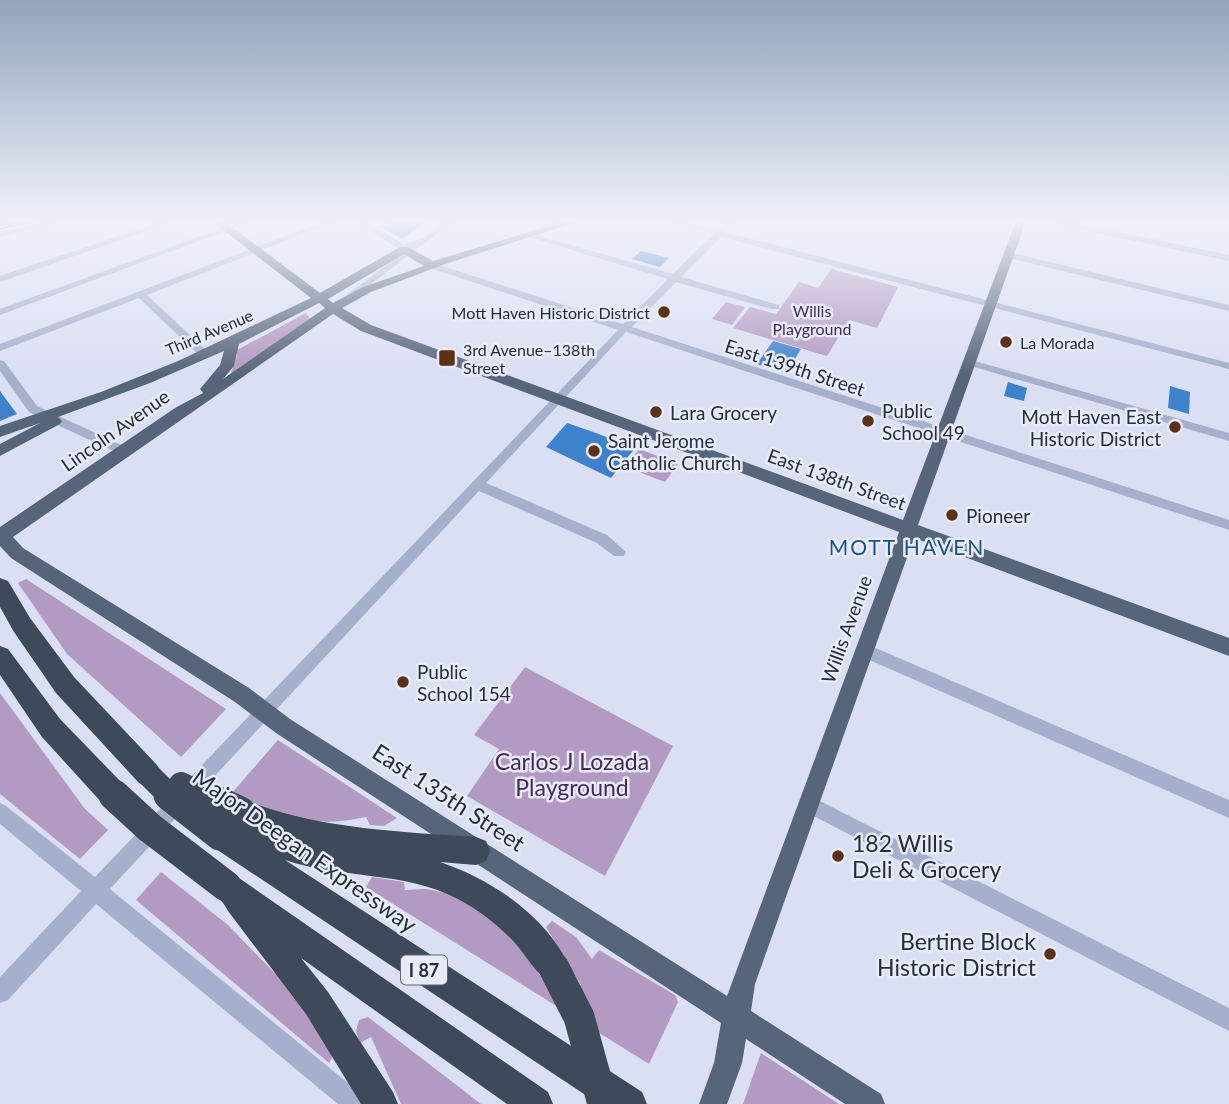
<svg xmlns="http://www.w3.org/2000/svg" width="1229" height="1104" font-family="Lato,sans-serif">
  <style>
    .green { fill: #b39ac3 }
    .building { fill: #3f82cc }
    .lines { fill: none; stroke-linecap: round; stroke-linejoin: round }
    .minor { fill: #a6b0cc; fill-rule: evenodd }
    .major { fill: #57657a; fill-rule: evenodd }
    .highway { fill: #3e4959; fill-rule: evenodd }
    .rail-casing { stroke: #272e37; stroke-width: 4.5 }
    .rail { stroke: #e7ebfa; stroke-width: 2.5; stroke-dasharray: 7; stroke-linecap: butt }
    .highway-bridge-far1 { stroke: #3e4959; stroke-width: 24 }
    .highway-bridge { stroke: #3e4959; stroke-width: 31 }
    .poi-dot { fill: #5b311a; stroke: #e7ebfa; stroke-width: 2.5 }
    .labels { text-anchor: middle; dominant-baseline: central; stroke-width: 5; stroke-linejoin: round; paint-order: stroke }
    .far-park-label { font-size: 16px; fill: #472a57; stroke: #e7ebfa }
    .far-poi-label { font-size: 16px; fill: #272e37; stroke: #e7ebfa; text-anchor: start }
    .far-street-label { font-size: 16px; fill: #272e37; stroke: #e7ebfa }
    .shield { fill: #e7ebfa; stroke: #616772; stroke-width: 2 }
    .shield-label { font-size: 18px; font-weight: bold; fill: #272e37 }
    .street-label { font-size: 19px; fill: #272e37; stroke: #e7ebfa }
    .poi-label { font-size: 19px; fill: #272e37; stroke: #e7ebfa; text-anchor: start }
    .neighbourhood-label { font-size: 21px; letter-spacing: 2px; fill: #1c518b; stroke: #e7ebfa }
    .near-park-label { font-size: 23px; fill: #472a57; stroke: #e7ebfa }
    .near-street-label { font-size: 23px; fill: #272e37; stroke: #e7ebfa }
    .near-poi-label { font-size: 23px; fill: #272e37; stroke: #e7ebfa; text-anchor: start }
  </style>
  <rect width="100%" height="100%" fill="#dbdff3"/>
  <g class="green">
    <polygon points="831,269 898,287 877,328 849,320 827,356 733,328 750,307 776,314 799,282 818,288"/>
    <polygon points="726,302 745,307 732,325 712,319"/>
    <polygon points="306,313 311,320 230,376 237,356 237,350"/>
    <polygon points="639,449 678,464 665,482 626,467"/>
    <polygon points="26,579 226,709 181,757 67,654 18,583"/>
    <polygon points="525,667 673,746 605,876 467,796 499,749 474,735"/>
    <polygon points="0,693 85,809 108,830 80,859 0,794"/>
    <path d="M278 740 397 818 384 826 370 825 366 817C312 829 281 817 232 793Z"/>
    <polygon points="161,872 228,925 289,988 334,1054 329,1063 136,900"/>
    <path d="M372 877 404 882 405 890C413 890 423 888 432 890 487 900 531 956 556 1002L581 985 546 927 552 921 576 937 592 959 599 950 675 995 678 1002 649 1064 366 887Z"/>
    <polygon points="368,1017 481,1104 401,1104 371,1037 360,1043 356,1031 359,1020"/>
    <polygon points="761,1053 839,1104 743,1104"/>
  </g>
  <g class="building">
    <polygon points="390,221 428,221 402,239 381,227"/>
    <polygon points="641,251 669,258 660,267 632,259"/>
    <polygon points="773,341 801,349 786,373 757,364"/>
    <polygon points="1008,382 1027,388 1024,401 1004,396"/>
    <polygon points="1170,386 1190,392 1189,414 1168,408"/>
    <polygon points="0,391 17,414 0,421"/>
    <polygon points="567,423 596,433 635,448 611,478 546,447"/>
  </g>
  <g class="lines">
    <g class="minor">
      <polygon points="51,221 67,221 0,237 0,231"/>
      <polygon points="163,221 175,221 0,282 0,276"/>
      <polygon points="242,221 253,221 0,315 0,309"/>
      <polygon points="325,221 336,221 147,295 208,352 208,356 200,356 139,298 0,351 0,344"/>
      <path d="M355 221H365L404 245C410 241 413 241 420 239 433 235 438 220 454 221L351 299 346 296 348 294 404 252Z"/>
      <polygon points="667,221 680,221 717,230 726,221 735,221 725,232 1229,363 1229,369 721,237 681,277 779,305 779,309 771,309 676,282 632,327 1229,520 1229,530 626,332 486,483 607,535 626,552 624,556 614,556 597,543 479,491 110,889 364,1096 368,1104 338,1104 96,904 8,1000 0,1003 0,977 81,891 0,824 0,803 6,806 95,877 618,330 430,268 430,264 436,264 623,324 668,279 525,236 532,234 673,274 713,234"/>
      <polygon points="1051,221 1066,221 1229,255 1229,261 1055,224"/>
      <polygon points="1008,252 1229,305 1229,311 1005,257 1005,253"/>
      <polygon points="968,359 1229,433 1229,441 964,364 963,362"/>
      <polygon points="0,360 4,361 37,406 128,448 130,451 128,454 120,454 29,412 0,371"/>
      <polygon points="864,643 1229,800 1229,818 858,655 856,650 858,645"/>
      <polygon points="808,795 1229,1008 1229,1031 802,810 799,804 802,798"/>
    </g>
    <path class="major" d="M212 221H224L320 293 400 247H408L433 261 565 221H581L445 264 371 292 342 308 371 325 903 520 1016 221H1026L918 525 1229 638V656L914 538 755 984 751 1011 881 1094 885 1104H845L746 1039 742 1063 727 1104H699L714 1063 721 1023 276 733 235 702 11 558 0 546V527L175 408 203 393 200 389 220 365 224 351 150 383 58 417 62 421 60 424 0 456V444L40 423 0 437V426L101 392 178 361 311 298ZM404 254 424 266 363 287 333 303 328 299ZM319 303 325 308 223 379 234 366 239 344ZM333 314 361 331 899 532 727 996 290 719 249 688 23 548 13 537Z"/>
    <g class="highway">
      <polygon points="0,578 8,581 30,618 74,677 157,765 161,774 157,783 148,787 139,783 56,693 14,632 0,607"/>
      <polygon points="0,646 8,649 60,719 123,784 126,794 123,804 113,807 103,804 42,737 0,675"/>
      <path d="M240 798C316 829 395 831 476 837L486 841 490 851 486 861 476 865 440 862C491 879 548 917 570 968L565 979 554 984C536 976 527 956 514 942 498 925 479 910 458 899 405 871 341 879 285 860L642 1092 647 1104H599L210 845 206 835 210 825 218 822 222 811 228 809 230 802Z"/>
      <path d="M226 871 236 876 548 1092 553 1104H507L301 958 328 992 393 1092 398 1104H361L306 1014 228 911C223 901 216 896 211 886L216 876Z"/>
    </g>
    <g class="rail-casing">
      <polyline id="rail" points="0,227 30,221"/>
    </g>
    <use href="#rail" class="rail"/>
    <g class="highway-bridge-far1">
      <polyline points="148,774 171,797"/>
      <polyline points="181,784 208,797"/>
      <polyline points="113,794 116,797"/>
    </g>
    <g class="highway-bridge">
      <polyline points="114,795 150,828 226,886"/>
      <polyline points="169,795 220,835"/>
      <polyline points="204,795 240,812"/>
      <polyline points="554,968 579,1017 603,1104"/>
    </g>
  </g>
  <linearGradient id="sky" x2="0" y2="1"><stop stop-color="#92a4bb"/><stop offset="0.59" stop-color="#eff1fa"/><stop offset="1" stop-color="#eff1fa" stop-opacity="0"/></linearGradient>
  <rect width="1229" height="375" fill="url(#sky)"/>
  <g class="poi-dot">
    <circle cx="664" cy="312" r="7"/>
    <circle cx="1006" cy="342" r="7"/>
    <rect x="438" y="349" width="18" height="18" rx="3.5"/>
    <circle cx="656" cy="412" r="7"/>
    <circle cx="868" cy="421" r="7"/>
    <circle cx="1175" cy="427" r="7"/>
    <circle cx="594" cy="451" r="7"/>
    <circle cx="952" cy="515" r="7"/>
    <circle cx="403" cy="682" r="7"/>
    <circle cx="838" cy="856" r="7"/>
    <circle cx="1050" cy="954" r="7"/>
  </g>
  <g class="labels">
    <g class="far-park-label">
      <text x="812" y="310">Willis<tspan x="812" dy="18">Playground</tspan></text>
    </g>
    <g class="far-poi-label">
      <text x="650" y="312" text-anchor="end">Mott Haven Historic District</text>
      <text x="1020" y="342">La Morada</text>
      <text x="463" y="349">3rd Avenue–138th<tspan x="463" dy="18">Street</tspan></text>
    </g>
    <g class="far-street-label">
      <text transform="translate(209 332) rotate(-23)">Third Avenue</text>
    </g>
    <rect class="shield" x="401" y="955.5" width="46" height="29" rx="5"/>
    <g class="shield-label">
      <text x="424" y="970">I 87</text>
    </g>
    <g class="street-label">
      <text transform="translate(795 367) rotate(18)">East 139th Street</text>
      <text transform="translate(115 430) rotate(-35)">Lincoln Avenue</text>
      <text transform="translate(837 479) rotate(20)">East 138th Street</text>
      <text transform="translate(846 629) rotate(-70)">Willis Avenue</text>
    </g>
    <g class="poi-label">
      <text x="882" y="410">Public<tspan x="882" dy="22">School 49</tspan></text>
      <text x="670" y="412">Lara Grocery</text>
      <text x="1161" y="416" text-anchor="end">Mott Haven East<tspan x="1161" dy="22">Historic District</tspan></text>
      <text x="608" y="440">Saint Jerome<tspan x="608" dy="22">Catholic Church</tspan></text>
      <text x="966" y="515">Pioneer</text>
      <text x="417" y="671">Public<tspan x="417" dy="22">School 154</tspan></text>
    </g>
    <g class="neighbourhood-label">
      <text x="907" y="546">MOTT HAVEN</text>
    </g>
    <g class="near-park-label">
      <text x="572" y="761">Carlos J Lozada<tspan x="572" dy="26">Playground</tspan></text>
    </g>
    <g class="near-street-label">
      <text transform="translate(449 797) rotate(33)">East 135th Street</text>
      <text transform="translate(305 850) rotate(35)">Major Deegan Expressway</text>
    </g>
    <g class="near-poi-label">
      <text x="852" y="843">182 Willis<tspan x="852" dy="26">Deli &amp; Grocery</tspan></text>
      <text x="1036" y="941" text-anchor="end">Bertine Block<tspan x="1036" dy="26">Historic District</tspan></text>
    </g>
  </g>
</svg>
